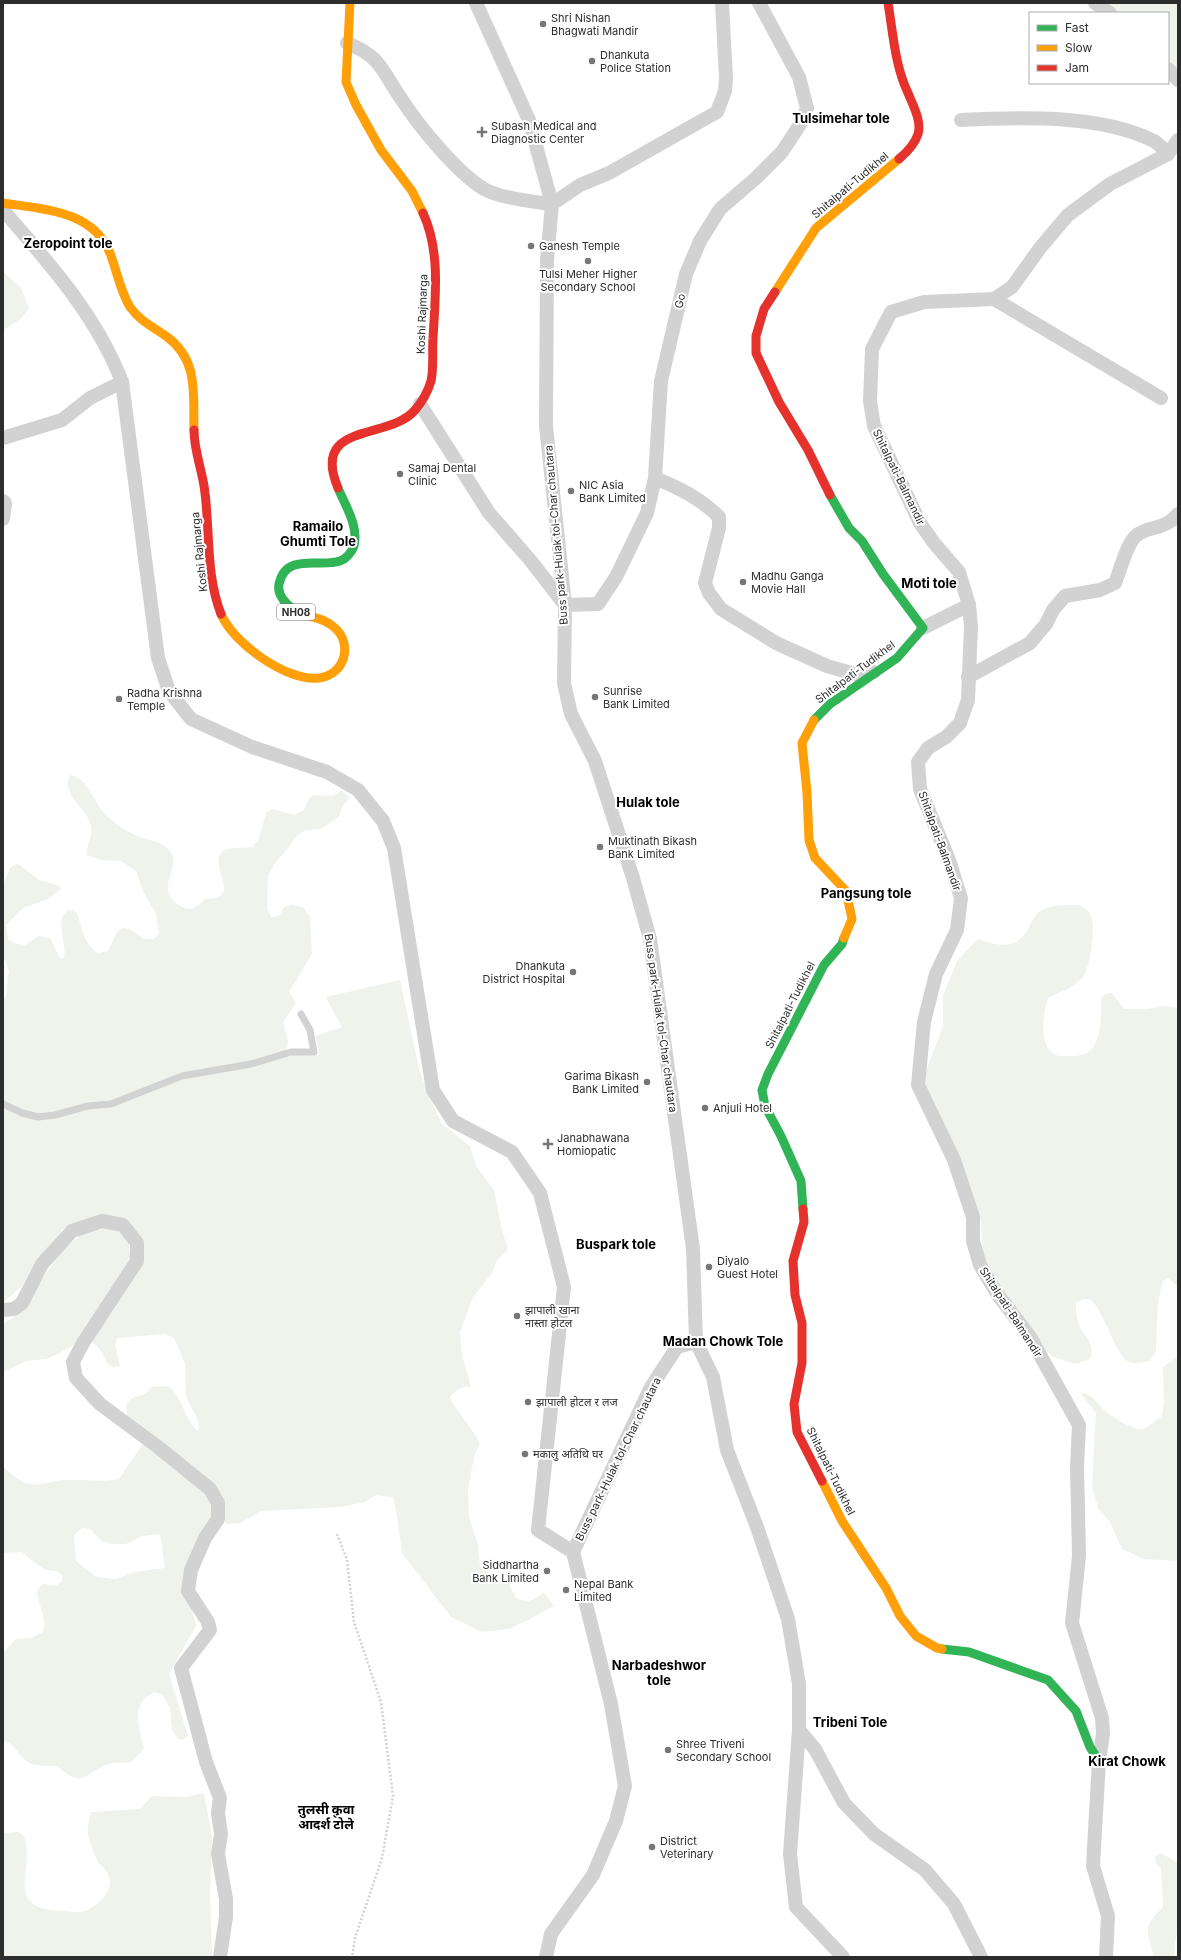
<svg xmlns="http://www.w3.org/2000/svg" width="1181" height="1960" font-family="Inter,'Noto Sans Devanagari',sans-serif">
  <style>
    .green { fill: #eff3eb; fill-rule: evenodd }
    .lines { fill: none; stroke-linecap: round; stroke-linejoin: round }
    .path { stroke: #d2d2d2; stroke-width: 2.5; stroke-dasharray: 2 2; stroke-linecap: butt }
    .lane { stroke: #d2d2d2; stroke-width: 7 }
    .street { stroke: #d2d2d2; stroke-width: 14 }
    .fast { stroke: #30b455; stroke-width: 9 }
    .slow { stroke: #ff9f0a; stroke-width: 9 }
    .jam { stroke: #e5322d; stroke-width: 9 }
    .poi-dot { fill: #767676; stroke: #fff; stroke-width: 1.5 }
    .labels { text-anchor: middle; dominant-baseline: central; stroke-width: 4; stroke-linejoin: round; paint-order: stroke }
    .shield { fill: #fff; stroke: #6c6c6c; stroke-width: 1 }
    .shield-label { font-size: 10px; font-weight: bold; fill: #2d2d2d }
    .poi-label { font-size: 11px; fill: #2d2d2d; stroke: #fff; text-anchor: start }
    .street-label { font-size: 11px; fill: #2d2d2d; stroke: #fff }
    .quarter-label { font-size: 13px; font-weight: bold; fill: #000; stroke: #fff }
  </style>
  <rect width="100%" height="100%" fill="#fff"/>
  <g class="green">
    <polygon points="1087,3 1178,3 1178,71 1168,64 1168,13 1103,13"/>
    <polygon points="3,272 21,288 29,308 20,320 3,330"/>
    <path d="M70 775C87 775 95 807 109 818 118 826 129 833 140 837 151 841 162 841 170 851 184 867 150 890 182 907 192 912 198 906 205 899 249 899 199 858 228 849 235 847 246 848 253 847L259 838 266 813 272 809 294 815 304 810 309 798 312 796 315 795 333 796 341 790 350 798 343 805 339 816 321 829 306 830 299 834 273 866 268 876 267 908 271 917 279 916 284 907 291 905 303 907 310 917 312 954 289 992 296 1003 283 1022 288 1042 286 1055H319L316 1036 342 1027 326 998 330 996 400 980 420 1073 441 1123 470 1146 476 1166 494 1190 502 1230 508 1249 497 1260 492 1273 473 1297 460 1332 462 1355 471 1387C462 1386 455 1390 450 1398 459 1415 472 1427 480 1444L475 1454 468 1488 469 1517 478 1545 480 1566 492 1576 508 1582 516 1598 528 1602 544 1593 554 1606 530 1619 509 1629 482 1632 451 1617 402 1553 397 1516 393 1497 376 1495 365 1502 341 1507 262 1511 240 1523 226 1524 221 1500 127 1416 126 1405 130 1399 145 1394 151 1387C157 1387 164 1385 170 1388 180 1393 185 1420 197 1431L199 1429V1422L186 1397 185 1363 174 1338 164 1334 118 1338 115 1344 120 1366 113 1367 107 1363 100 1349 90 1340 124 1287 144 1259 140 1235 123 1220 82 1223 63 1229 34 1264 22 1286 3 1303V1000L6 996 9 971 3 955V885L10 868 16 864 20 865 39 880 60 886 61 889 48 899 23 908 6 925 8 939 14 943 25 945 39 936 50 938 60 958 63 959C68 953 59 929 62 918 63 915 66 912 68 910H74L77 913C82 928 84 945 98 953L108 951 117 932 122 928 129 929 144 939H154L159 934 156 914 144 893 136 871 121 861 100 860 87 855C86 843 93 838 91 827 89 809 60 795 70 775Z"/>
    <path d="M1080 905C1085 908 1089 911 1091 916 1096 927 1090 968 1083 977 1074 988 1060 992 1048 998 1043 1012 1038 1048 1056 1055 1060 1057 1067 1056 1071 1056 1082 1056 1089 1054 1095 1044 1102 1032 1101 1012 1101 998L1105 994 1112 993 1124 1009H1148L1163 1006 1178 1008V1287L1168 1278 1163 1281 1158 1303 1156 1351 1150 1361C1143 1362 1135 1365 1129 1362 1115 1356 1106 1313 1090 1299H1083L1076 1303C1076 1309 1076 1316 1078 1322 1083 1337 1096 1342 1090 1359L1075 1364 1054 1357 1028 1338 983 1260 981 1222 973 1199 922 1082 943 1026V996L957 961 978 939C996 946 1015 950 1027 931 1030 925 1034 917 1038 913 1049 903 1067 906 1080 905Z"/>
    <polygon points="115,1227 128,1241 131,1262 79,1341 60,1353 46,1359 27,1361 3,1372 3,1324 17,1315 61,1252 84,1232"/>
    <polygon points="1178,1356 1178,1561 1144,1559 1122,1549 1110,1522 1098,1508 1092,1486 1096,1413 1080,1392 1091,1396 1108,1414 1123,1423 1137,1429 1144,1429 1162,1416 1164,1403 1163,1367"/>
    <path d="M144 1442 200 1485 214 1511 190 1603 196 1625 169 1674 188 1736 182 1740 178 1739 172 1730 170 1708 163 1695 155 1692C129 1703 139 1727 144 1749L131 1762C124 1763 115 1762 109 1764 84 1772 85 1791 57 1766 46 1766 32 1767 24 1759 16 1752 15 1743 3 1741V1653L16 1639 31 1638 43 1632C48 1618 37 1604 37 1590L43 1584 56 1586 62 1581V1575L57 1571 45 1570 21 1552 3 1553V1467C11 1473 19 1482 29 1484 42 1486 54 1480 66 1480 84 1479 101 1483 119 1479ZM82 1528 90 1529 100 1540 111 1544H126L142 1536 160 1534 165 1568 135 1572 116 1579 96 1577 76 1561 74 1535Z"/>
    <path d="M204 1793 212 1837 210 1890 212 1957H3V1833L18 1832 24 1836C36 1871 1 1910 64 1911 70 1912 78 1913 85 1911 98 1906 116 1890 108 1874 106 1869 101 1866 98 1862 95 1856 91 1846 89 1839 86 1830 89 1821 91 1812L140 1809 152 1796 186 1797Z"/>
    <path d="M1161 1853 1178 1863V1927L1175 1944 1174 1957H1153C1150 1930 1139 1931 1163 1907L1161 1868 1156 1864 1155 1857Z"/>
  </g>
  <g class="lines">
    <polyline class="path" points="337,1534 347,1560 354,1622 381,1702 393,1796 382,1858 355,1938 352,1957"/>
    <polyline class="lane" points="3,1104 22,1113 38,1117 55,1115 88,1106 111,1104 182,1076 251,1064 291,1052 314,1052 310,1030 301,1014"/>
    <g class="street">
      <polyline points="476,3 529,120 552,204 547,260 546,426 565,605 564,683 571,714 595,761 633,878 650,939 693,1249 696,1342 677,1347 651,1387 573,1552"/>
      <polyline points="1095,3 1110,13"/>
      <path d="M347 43C381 57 381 69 400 97 418 125 456 172 484 189 500 198 533 202 552 204L580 185 609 173 717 112 725 91 726 78 722 3"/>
      <polyline points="1168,69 1178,80"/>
      <path d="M961 120C1020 117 1100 114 1154 141 1159 144 1164 150 1168 154"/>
      <path d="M3 210C49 263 97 316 122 382L158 658 169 691 191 719 252 747 327 772 358 790 383 821 394 848 433 1090 453 1121 512 1152 540 1193 564 1287 538 1530 573 1552 611 1704 625 1786 616 1821 593 1875 551 1934 546 1957"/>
      <polyline points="994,299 1161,398"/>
      <polyline points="420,404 489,513 531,561 565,605 598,604 616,577 647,513 655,478 661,381 686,274 700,241 720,209 756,178 782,152 801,123 807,108 799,77 759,3"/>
      <polyline points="3,438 62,420 90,398 122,382"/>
      <path d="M655 478C679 488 700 498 719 517V528L705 583 709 593 721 609 776 643 827 666 855 674 874 672"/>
      <polyline points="3,501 5,503 3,519"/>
      <polyline points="923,628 969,605"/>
      <path d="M968 677 1030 643 1046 624 1053 610 1065 596 1100 590 1115 583C1120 571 1127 542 1137 535 1147 526 1166 530 1178 514"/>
      <polyline points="3,1310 14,1309 22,1303 42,1264 72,1231 102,1221 123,1225 137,1243 137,1261 83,1343 73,1362 76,1378 100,1404 158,1447 210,1489 218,1503 218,1519 205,1538 191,1570 188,1591 208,1622 210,1630 181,1668 206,1762 220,1798 218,1813 221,1834 218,1854 226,1899 226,1917 220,1957"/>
      <polyline points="696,1342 713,1377 727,1450 757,1527 788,1619 799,1684 799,1730 790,1854 796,1907 843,1957"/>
      <polyline points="799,1730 815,1749 844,1803 874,1834 925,1870 954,1904 981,1957"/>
      <polyline points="1106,1957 1108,1916 1093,1866 1099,1761 1103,1734 1102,1718 1072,1623 1079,1556 1077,1466 1079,1425 1030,1337 998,1295 980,1265 973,1241 973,1217 954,1160 918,1085 924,1022 936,974 957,930 961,898 949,860 920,789 918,762 928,748 946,737 960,723 968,700 971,626 969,605 959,572 934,543 920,523 874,426 870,401 872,349 891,312 924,302 994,299 1012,287 1040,248 1068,215 1110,184 1168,154 1178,140"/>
    </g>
    <g class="fast">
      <path d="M293 609C285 603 277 594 279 584 286 552 320 568 340 561 346 559 352 552 354 546 359 526 345 505 338 488"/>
      <polyline points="814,720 830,704 897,658 923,628 883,574 862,541 849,528 830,495"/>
      <polyline points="803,1209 801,1181 781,1136 765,1106 762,1090 768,1074 824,965 842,944 844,938"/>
      <polyline points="942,1649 969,1652 1048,1680 1076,1711 1090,1747 1099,1761"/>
    </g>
    <g class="slow">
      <polyline points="350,3 346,82 356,105 381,150 412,191 423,213"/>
      <path d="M3 203C42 209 93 210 110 253 117 271 120 291 130 307 139 320 153 327 166 336 199 360 193 393 194 430"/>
      <polyline points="775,292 816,228 899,159"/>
      <path d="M221 614C233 643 287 682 319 678 345 675 353 644 335 628 322 616 307 618 293 609"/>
      <polyline points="814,720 802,743 807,793 809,840 815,858 846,891 852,919 844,938"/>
      <polyline points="822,1481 842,1521 886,1588 900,1616 916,1636 937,1648 942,1649"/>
    </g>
    <g class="jam">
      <path d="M888 3C893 33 895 66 908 93 913 105 922 122 918 134 915 144 906 153 899 159"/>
      <polyline points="775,292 764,309 756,336 756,353 779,402 808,450 830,495"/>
      <path d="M194 430C194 452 203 472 205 493 210 533 206 576 221 614"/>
      <path d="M338 488C310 421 389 441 415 410 422 402 428 391 431 381 434 368 432 352 433 339 435 298 441 252 423 213"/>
      <polyline points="803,1209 804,1222 793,1261 795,1295 802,1323 802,1363 794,1404 797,1432 822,1481"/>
    </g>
  </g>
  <g class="poi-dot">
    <circle cx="543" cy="24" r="4"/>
    <circle cx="592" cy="61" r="4"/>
    <path d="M480 126h4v4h4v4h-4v4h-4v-4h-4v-4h4z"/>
    <circle cx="531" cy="246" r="4"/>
    <circle cx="588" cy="261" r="4"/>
    <circle cx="400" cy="474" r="4"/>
    <circle cx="571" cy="491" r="4"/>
    <circle cx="743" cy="582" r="4"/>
    <circle cx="595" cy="697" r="4"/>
    <circle cx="119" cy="699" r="4"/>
    <circle cx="600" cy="847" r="4"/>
    <circle cx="573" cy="972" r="4"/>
    <circle cx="647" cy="1082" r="4"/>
    <circle cx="705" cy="1108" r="4"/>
    <path d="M546 1138h4v4h4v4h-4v4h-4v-4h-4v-4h4z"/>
    <circle cx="709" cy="1267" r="4"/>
    <circle cx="517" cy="1316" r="4"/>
    <circle cx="528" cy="1402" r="4"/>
    <circle cx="525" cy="1454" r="4"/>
    <circle cx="547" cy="1571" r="4"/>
    <circle cx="566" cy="1590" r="4"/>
    <circle cx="668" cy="1750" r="4"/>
    <circle cx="652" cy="1847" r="4"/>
  </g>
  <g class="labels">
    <rect class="shield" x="277" y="604" width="38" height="16" rx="3"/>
    <g class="shield-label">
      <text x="296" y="612">NH08</text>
    </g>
    <g class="poi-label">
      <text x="551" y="18">Shri Nishan<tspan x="551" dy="13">Bhagwati Mandir</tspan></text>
      <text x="600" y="55">Dhankuta<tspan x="600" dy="13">Police Station</tspan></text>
      <text x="491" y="126">Subash Medical and<tspan x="491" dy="13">Diagnostic Center</tspan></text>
      <text x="539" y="246">Ganesh Temple</text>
      <text x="588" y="274" text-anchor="middle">Tulsi Meher Higher<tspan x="588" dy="13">Secondary School</tspan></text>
      <text x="408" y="468">Samaj Dental<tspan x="408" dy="13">Clinic</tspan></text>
      <text x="579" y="485">NIC Asia<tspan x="579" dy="13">Bank Limited</tspan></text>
      <text x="751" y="576">Madhu Ganga<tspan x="751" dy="13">Movie Hall</tspan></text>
      <text x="603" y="691">Sunrise<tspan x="603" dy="13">Bank Limited</tspan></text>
      <text x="127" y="693">Radha Krishna<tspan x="127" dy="13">Temple</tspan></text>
      <text x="608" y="841">Muktinath Bikash<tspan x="608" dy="13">Bank Limited</tspan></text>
      <text x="565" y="966" text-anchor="end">Dhankuta<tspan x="565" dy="13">District Hospital</tspan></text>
      <text x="639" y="1076" text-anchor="end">Garima Bikash<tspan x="639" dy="13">Bank Limited</tspan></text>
      <text x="713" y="1108">Anjuli Hotel</text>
      <text x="557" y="1138">Janabhawana<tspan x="557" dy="13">Homiopatic</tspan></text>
      <text x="717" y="1261">Diyalo<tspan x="717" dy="13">Guest Hotel</tspan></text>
      <text x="525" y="1310">झापाली खाना<tspan x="525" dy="13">नास्ता होटल</tspan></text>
      <text x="536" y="1402">झापाली होटल र लज</text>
      <text x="533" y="1454">मकालु अतिथि घर</text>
      <text x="539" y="1565" text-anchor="end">Siddhartha<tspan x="539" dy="13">Bank Limited</tspan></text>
      <text x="574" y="1584">Nepal Bank<tspan x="574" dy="13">Limited</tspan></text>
      <text x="676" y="1744">Shree Triveni<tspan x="676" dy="13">Secondary School</tspan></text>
      <text x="660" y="1841">District<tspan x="660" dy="13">Veterinary</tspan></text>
    </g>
    <g class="street-label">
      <text transform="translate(850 185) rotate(-40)">Shitalpati-Tudikhel</text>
      <text transform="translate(680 301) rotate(-78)">Go</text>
      <text transform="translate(422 314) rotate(-88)">Koshi Rajmarga</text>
      <text transform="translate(899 477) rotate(64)">Shitalpati-Balmandir</text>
      <text transform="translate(556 535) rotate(-95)">Buss park-Hulak tol-Char chautara</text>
      <text transform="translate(199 552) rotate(-96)">Koshi Rajmarga</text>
      <text transform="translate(855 672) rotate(-37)">Shitalpati-Tudikhel</text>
      <text transform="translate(940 841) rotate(70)">Shitalpati-Balmandir</text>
      <text transform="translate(790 1005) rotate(-63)">Shitalpati-Tudikhel</text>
      <text transform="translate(661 1023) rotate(82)">Buss park-Hulak tol-Char chautara</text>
      <text transform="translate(1011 1312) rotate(57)">Shitalpati-Balmandir</text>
      <text transform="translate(618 1459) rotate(-64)">Buss park-Hulak tol-Char chautara</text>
      <text transform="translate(831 1471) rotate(64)">Shitalpati-Tudikhel</text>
    </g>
    <g class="quarter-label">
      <text x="841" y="118">Tulsimehar tole</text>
      <text x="68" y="243">Zeropoint tole</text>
      <text x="318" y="526">Ramailo<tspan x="318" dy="15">Ghumti Tole</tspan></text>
      <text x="929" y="583">Moti tole</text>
      <text x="648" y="802">Hulak tole</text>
      <text x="866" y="893">Pangsung tole</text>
      <text x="616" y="1244">Buspark tole</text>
      <text x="723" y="1341">Madan Chowk Tole</text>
      <text x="659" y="1665">Narbadeshwor<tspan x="659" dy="15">tole</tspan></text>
      <text x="850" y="1722">Tribeni Tole</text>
      <text x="1127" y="1761">Kirat Chowk</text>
      <text x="326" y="1809">तुलसी कुवा<tspan x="326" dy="15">आदर्श टोले</tspan></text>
    </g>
  </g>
  <rect width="1181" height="1960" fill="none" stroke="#2d2d2d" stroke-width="8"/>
  <rect x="1029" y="12" width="140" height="72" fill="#ffffff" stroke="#ababab"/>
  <rect x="1037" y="25" width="20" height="6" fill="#30b455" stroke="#ababab"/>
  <text x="1065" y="32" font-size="12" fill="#2d2d2d">Fast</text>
  <rect x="1037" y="45" width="20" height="6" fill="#ff9f0a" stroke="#ababab"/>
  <text x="1065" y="52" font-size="12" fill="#2d2d2d">Slow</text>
  <rect x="1037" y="65" width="20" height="6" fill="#e5322d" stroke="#ababab"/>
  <text x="1065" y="72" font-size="12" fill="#2d2d2d">Jam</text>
</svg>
